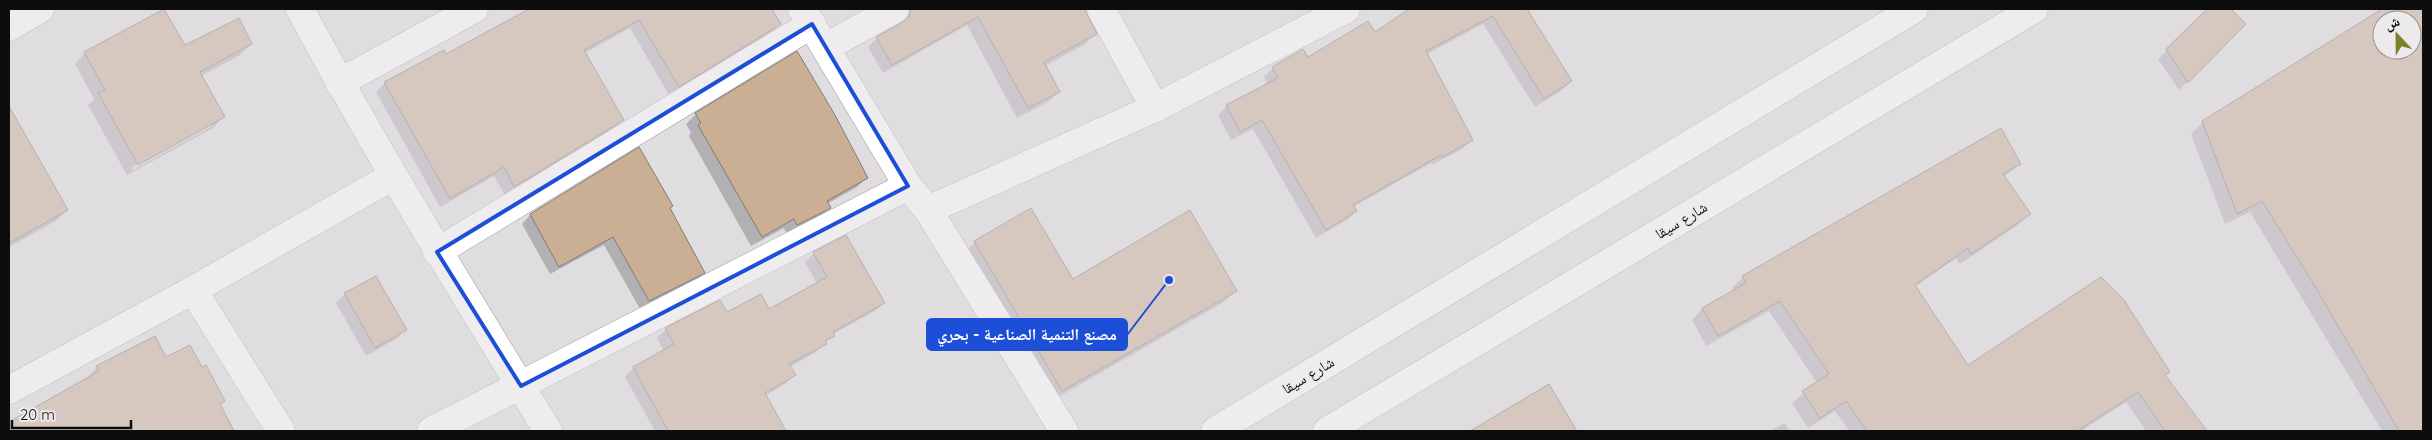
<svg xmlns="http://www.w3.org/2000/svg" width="2432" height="440" font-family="Quicksand,'Noto Naskh Arabic',sans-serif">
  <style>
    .shadow { fill: #0003; fill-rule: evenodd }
    .building { fill: #cbaf95; stroke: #7f7c78; fill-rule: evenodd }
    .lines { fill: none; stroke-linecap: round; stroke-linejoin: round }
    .street-casing { stroke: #a09da1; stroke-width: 29 }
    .primary-casing { stroke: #a09da1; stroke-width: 29 }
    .street { stroke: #fff; stroke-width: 28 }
    .primary { stroke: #fff; stroke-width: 28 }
    .marked { fill: none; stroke: #1d4ed8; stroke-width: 4; stroke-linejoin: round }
    .labels { text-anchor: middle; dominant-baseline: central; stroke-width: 4; stroke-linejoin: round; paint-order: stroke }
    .street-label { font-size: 15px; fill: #0e0d0e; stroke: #edeaee }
    .leader { fill: none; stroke: #1d4ed8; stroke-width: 2 }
    .callout-dot { fill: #1d4ed8; stroke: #edeaee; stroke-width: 2 }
    .callout { fill: #1d4ed8; stroke: #1d4ed8; stroke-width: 2 }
    .callout-label { font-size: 16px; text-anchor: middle; font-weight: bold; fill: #fff }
  </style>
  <rect width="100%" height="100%" fill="#e0dde1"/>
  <g class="shadow">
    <polygon points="532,9 770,9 780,24 770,34 669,95 630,28 585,53 622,120 613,129 505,195 494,176 440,207 376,92 385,83 446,55"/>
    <polygon points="911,9 966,9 972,20 989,9 1086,9 1086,16 1095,34 1085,44 1045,66 1058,92 1048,102 1017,118 967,25 883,73 868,47 877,38 901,25 902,18"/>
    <polygon points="1412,9 1532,9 1528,12 1571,81 1562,90 1535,107 1483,24 1427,54 1472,140 1462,149 1432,165 1431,163 1353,207 1356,211 1347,220 1316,238 1253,129 1231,140 1218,115 1227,106 1268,85 1264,77 1273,68 1307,59 1375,34"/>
    <polygon points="2209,9 2229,9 2245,24 2179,90 2158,59"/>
    <path d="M2385 9H2423V431H2382L2250 212 2225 224 2191 134 2203 122ZM2382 20H2412V50H2382Z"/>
    <path d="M251 44 240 55 201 76 223 117 213 128 127 175 88 105 94 99 75 64 85 53ZM212 123V126L133 170 132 167Z"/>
    <polygon points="797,53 867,177 857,187 827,204 829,208 819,218 787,234 784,228 751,246 689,136 691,133 686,124 696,114"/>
    <polygon points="9,108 67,210 56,221 9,247"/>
    <polygon points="639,149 704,272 695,281 640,309 604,245 550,274 522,224 530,215"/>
    <polygon points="2020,164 2004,177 2029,214 2018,225 1960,264 1956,258 1915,287 1968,366 2164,375 2204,431 2146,431 2126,402 2081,431 1849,431 1835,411 1808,428 1792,403 1817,383 1769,311 1706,346 1692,320 1702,309 1734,291 1732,288 1743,277"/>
    <polygon points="846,237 884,302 875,311 833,334 816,352 790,367 794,375 785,384 765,396 785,431 655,431 625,377 633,368 664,351 657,338 666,329 720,302 726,313 768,310 817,284 805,262 814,253"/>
    <polygon points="975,242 1073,280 1235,291 1224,302 1051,401 964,253"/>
    <polygon points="345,294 405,330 396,339 366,356 336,303"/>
    <polygon points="165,359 219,405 229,424 222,431 9,431 9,423 87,379 97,367"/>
    <polygon points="1548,386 1576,431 1473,431"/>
    <polygon points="1785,423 1790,431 1770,431"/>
  </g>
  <g class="building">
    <polygon points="164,9 185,45 239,18 252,44 200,72 225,117 138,165 98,93 105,90 84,52"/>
    <polygon points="529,9 772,9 781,24 679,87 639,20 584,50 624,120 514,187 504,167 450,199 384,82 444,50 446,54"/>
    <polygon points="911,9 1085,9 1097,34 1044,62 1060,92 1028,108 978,17 892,65 876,37 903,22 909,17"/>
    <polygon points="1409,9 1527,9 1572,81 1544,99 1493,16 1426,51 1473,140 1442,157 1441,155 1353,205 1357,211 1326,230 1262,120 1240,132 1226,105 1278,78 1272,67 1303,49 1308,57 1368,21 1375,32"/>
    <polygon points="2207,9 2231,9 2246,24 2188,83 2166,49"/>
    <path d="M2382 9H2423V431H2399L2316 288 2262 201 2237 214 2202 121ZM2382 20H2412V50H2382Z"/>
    <polygon points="797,51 835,115 868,178 827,201 831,208 797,225 794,219 762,237 698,125 701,123 695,113"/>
    <polygon points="9,106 68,210 9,243"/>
    <polygon points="2001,128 2021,164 2003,174 2031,214 1971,254 1968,248 1915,285 1968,365 2101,277 2124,300 2170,372 2165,375 2207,431 2165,431 2138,392 2077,431 1867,431 1846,401 1820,418 1802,391 1829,374 1780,301 1718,336 1702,308 1746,283 1742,276"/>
    <polygon points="639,147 673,206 670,208 705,273 649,301 613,237 559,267 530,214"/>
    <polygon points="1031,208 1073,279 1190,210 1237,291 1062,391 974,241"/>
    <polygon points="846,235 885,303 833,332 835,336 825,341 827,344 789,364 796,375 765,393 786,431 668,431 633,367 674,344 665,328 720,300 727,312 761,294 769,309 827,277 813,252"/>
    <polygon points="376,276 407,330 375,348 344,293"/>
    <polygon points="155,336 166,357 190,345 202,367 206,365 225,401 220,404 234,431 9,431 9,422 99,371 96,366"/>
    <polygon points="1549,384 1577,431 1470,431"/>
  </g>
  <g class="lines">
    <g class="street-casing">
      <g id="street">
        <path d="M300 9C377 153 463 292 548 431"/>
        <polyline points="802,9 908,186 928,210 1064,431"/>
        <polyline points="1101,9 1155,108"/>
        <polyline points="9,27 40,9"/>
        <polyline points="826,47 895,9"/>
        <polyline points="339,83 474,9"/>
        <polyline points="928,210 1155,108 1346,9"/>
        <polyline points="437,252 812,24"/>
        <polyline points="193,290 281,431"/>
        <polyline points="9,390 193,290 393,176"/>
        <polyline points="431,431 908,186"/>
      </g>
    </g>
    <g class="primary-casing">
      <g id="primary">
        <polyline points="1215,431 1914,9"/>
        <polyline points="1327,431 2034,9"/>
      </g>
    </g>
    <use href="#street" class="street"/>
    <use href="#primary" class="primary"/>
  </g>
  <path d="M0 0H2432V440H0ZM812 24 908 186 521 386 437 252Z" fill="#e0dde1" fill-opacity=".55" fill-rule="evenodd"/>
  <path class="marked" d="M812 24 908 186 521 386 437 252Z"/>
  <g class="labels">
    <g class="street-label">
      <text transform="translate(1681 220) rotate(-31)">شارع سيقا</text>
      <text transform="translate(1308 375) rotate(-31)">شارع سيقا</text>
    </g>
  </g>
  <path class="leader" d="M1169 280L1127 335"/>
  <circle class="callout-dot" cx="1169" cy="280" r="5"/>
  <rect class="callout" x="927" y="319" width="200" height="31" rx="5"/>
  <g class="callout-label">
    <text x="1027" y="340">مصنع التنمية الصناعية - بحري</text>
  </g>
  <rect width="2432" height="440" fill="none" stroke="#0e0d0e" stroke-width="20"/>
  <g transform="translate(2397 35) rotate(338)"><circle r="24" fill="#edeaee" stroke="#949294"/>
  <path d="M0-4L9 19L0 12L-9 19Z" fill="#7e812c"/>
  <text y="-8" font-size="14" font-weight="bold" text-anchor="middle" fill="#0e0d0e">ش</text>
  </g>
  <path d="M12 420v8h119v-8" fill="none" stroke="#0e0d0e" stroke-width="2.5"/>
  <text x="20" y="420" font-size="15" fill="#0e0d0e" stroke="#edeaee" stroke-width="4" paint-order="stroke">20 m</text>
</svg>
